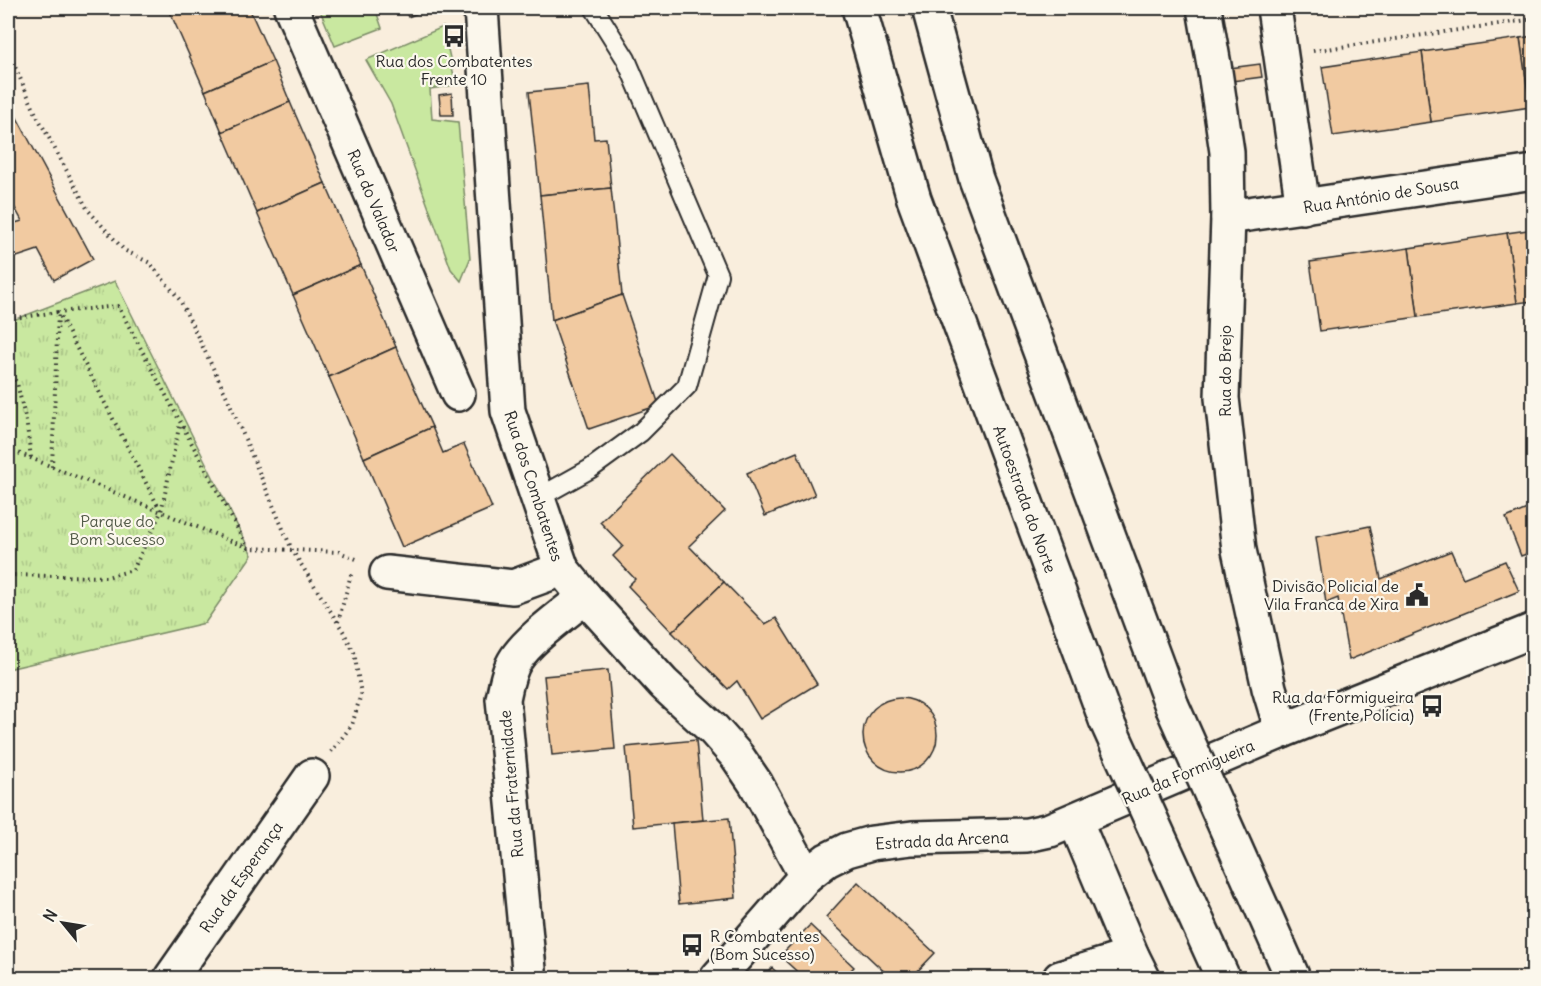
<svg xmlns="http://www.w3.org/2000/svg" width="1541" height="986" font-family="Delius,sans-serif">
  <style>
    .green { fill: #c9e8a0; stroke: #7a8a66; stroke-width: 1.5 }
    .park { fill: url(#park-tufts); stroke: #7a8a66; stroke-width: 1.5 }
    .building { fill: #f1caa1; stroke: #2b2b2b; stroke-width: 1.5 }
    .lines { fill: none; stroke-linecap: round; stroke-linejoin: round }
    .service-casing { stroke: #2b2b2b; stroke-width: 22 }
    .minor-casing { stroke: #2b2b2b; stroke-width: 38 }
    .tertiary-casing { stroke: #2b2b2b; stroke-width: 38 }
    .motorway-casing { stroke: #2b2b2b; stroke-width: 38 }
    .path { stroke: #2b2b2b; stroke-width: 4; stroke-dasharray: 1.5 4.5; stroke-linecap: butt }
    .service { stroke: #fbf7ec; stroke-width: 18 }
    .minor { stroke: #fbf7ec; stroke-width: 33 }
    .tertiary { stroke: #fbf7ec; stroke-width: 33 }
    .motorway { stroke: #fbf7ec; stroke-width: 33 }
    .motorway-bridge-casing { stroke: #2b2b2b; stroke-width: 38; stroke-linecap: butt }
    .motorway-bridge { stroke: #fbf7ec; stroke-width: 33 }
    .labels { text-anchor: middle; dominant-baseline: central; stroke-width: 4.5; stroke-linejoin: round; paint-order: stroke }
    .poi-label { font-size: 16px; fill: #2b2b2b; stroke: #fbf7ec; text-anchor: end }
    .street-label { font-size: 16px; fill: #2b2b2b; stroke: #fbf7ec }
    .park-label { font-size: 16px; fill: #525a48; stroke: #fbf7ec }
  </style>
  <defs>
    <pattern id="park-tufts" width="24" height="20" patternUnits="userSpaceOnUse" patternTransform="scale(1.5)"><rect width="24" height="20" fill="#c9e8a0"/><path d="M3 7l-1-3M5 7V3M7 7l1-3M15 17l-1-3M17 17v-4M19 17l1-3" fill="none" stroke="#adc78a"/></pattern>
  </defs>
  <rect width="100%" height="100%" fill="#f9eedd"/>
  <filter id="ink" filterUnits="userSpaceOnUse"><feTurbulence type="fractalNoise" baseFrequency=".0167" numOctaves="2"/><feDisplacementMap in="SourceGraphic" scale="12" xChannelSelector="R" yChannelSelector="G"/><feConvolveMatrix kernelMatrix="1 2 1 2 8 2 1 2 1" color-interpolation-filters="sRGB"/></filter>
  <g filter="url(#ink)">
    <g class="green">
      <polygon points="319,8 375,8 382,28 335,46"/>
      <polygon points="443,27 456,85 430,89 432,119 458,122 470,259 461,281 451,269 391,104 366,60"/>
    </g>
    <polygon class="park" points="115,281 252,555 205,623 8,669 8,322"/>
    <g class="building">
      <polygon points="174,8 249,8 273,61 205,91 169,10"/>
      <polygon points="404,8 430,8 408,17"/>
      <polygon points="1534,36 1534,107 1530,107 1520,38"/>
      <polygon points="1520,38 1530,107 1431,122 1422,52"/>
      <polygon points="1422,52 1431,122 1333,136 1322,67"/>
      <polygon points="273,61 290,102 222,132 205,91"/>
      <polygon points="1260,64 1262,77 1232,81 1230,68"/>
      <polygon points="589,86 594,139 606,138 611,188 540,195 529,92"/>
      <polygon points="452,93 453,115 441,115 439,95"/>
      <polygon points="8,101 93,259 54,280 38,250 8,260 8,225 22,221 8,195"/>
      <polygon points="290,102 325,183 257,213 222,132"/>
      <polygon points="325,183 361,265 293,295 257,213"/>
      <polygon points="611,188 622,295 552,320 540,195"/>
      <polygon points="1534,229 1534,301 1517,303 1507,233"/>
      <polygon points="1507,233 1517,303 1418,317 1409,248"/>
      <polygon points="1409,248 1418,317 1320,331 1310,262"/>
      <polygon points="361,265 396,347 329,377 293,295"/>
      <polygon points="622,295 659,405 589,429 552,320"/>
      <polygon points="396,347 432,427 364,458 329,377"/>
      <polygon points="432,427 443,453 464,444 492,508 402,547 364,458"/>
      <polygon points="797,452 815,495 765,516 747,473"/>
      <polygon points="670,454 725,511 689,546 724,582 672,632 628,586 635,579 613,556 623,546 600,522"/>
      <polygon points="1534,506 1534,551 1521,556 1506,518"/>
      <polygon points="1370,526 1381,579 1451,551 1463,578 1505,561 1519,591 1349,660 1338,598 1326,603 1316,537"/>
      <polygon points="724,582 765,624 776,618 817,684 760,719 737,681 728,689 672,632"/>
      <polygon points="608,670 615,749 552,755 544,676"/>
      <circle cx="900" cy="735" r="37"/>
      <polygon points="696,740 703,820 633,827 626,747"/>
      <polygon points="729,818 736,898 679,904 672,823"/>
      <polygon points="858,882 935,953 911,978 891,978 826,917"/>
      <polygon points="810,925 854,967 843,978 804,978 780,956"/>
      <polygon points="772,968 783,978 762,978"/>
    </g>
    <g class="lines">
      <g class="service-casing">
        <polyline id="service" points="538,498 590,469 641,432 687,386 718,275 626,59 594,8"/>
      </g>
      <g class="minor-casing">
        <g id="minor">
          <polyline points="291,8 458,394"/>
          <polyline points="1204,8 1214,65 1227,152 1228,217 1222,398 1239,550 1269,688 1282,731"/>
          <polyline points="1274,8 1303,207"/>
          <polyline points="1228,217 1534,172"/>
          <polyline points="387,573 513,587 562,569"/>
          <polyline points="1075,820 1132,956 1143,978"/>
          <path d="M529 969 503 699C506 685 508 671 516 659 530 638 564 614 585 597"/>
          <polyline points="171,978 312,776"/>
          <polyline points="1060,978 1132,956"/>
        </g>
      </g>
      <g class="tertiary-casing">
        <g id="tertiary">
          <polyline points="481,8 508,411 562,569 585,597 664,684 714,730 737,756 756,784 806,876"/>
          <polyline points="717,978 806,876 827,860 847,850 872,843 912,838 1027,835 1050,830 1282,731 1534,630"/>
        </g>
      </g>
      <g class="motorway-casing">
        <g id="motorway">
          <polyline points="859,8 914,199 1106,720"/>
          <polyline points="929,8 976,179 1172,706"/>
        </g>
      </g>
      <g class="path">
        <polyline points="8,51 36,114 88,210 124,250 150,263 180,300 228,399 292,550 343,631 354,652 361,694 352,725 331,752"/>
        <polyline points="1313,51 1534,19"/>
        <polyline points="8,319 58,312 52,467"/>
        <polyline points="8,370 17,383 27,426 31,458"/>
        <path d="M8 449C88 481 168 515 248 548L118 306 58 312 161 512"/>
        <polyline points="248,548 339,552 359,560"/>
        <polyline points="8,575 107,577 133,570 161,512 180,423"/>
        <polyline points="338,622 352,571"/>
      </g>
      <use href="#service" class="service"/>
      <use href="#minor" class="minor"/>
      <use href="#tertiary" class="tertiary"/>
      <use href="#motorway" class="motorway"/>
      <g class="motorway-bridge-casing">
        <g id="motorway-bridge">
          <polyline points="1172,706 1293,978"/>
          <polyline points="1106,720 1223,978"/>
        </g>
      </g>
      <use href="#motorway-bridge" class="motorway-bridge"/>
    </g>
  </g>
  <defs>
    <g id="bus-bare" transform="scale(1.8)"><path d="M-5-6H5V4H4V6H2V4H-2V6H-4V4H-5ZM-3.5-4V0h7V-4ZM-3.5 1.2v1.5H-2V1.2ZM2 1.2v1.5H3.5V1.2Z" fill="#2b2b2b" stroke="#fbf7ec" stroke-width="2.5" paint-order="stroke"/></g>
    <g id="civic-bare" transform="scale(1.8)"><path d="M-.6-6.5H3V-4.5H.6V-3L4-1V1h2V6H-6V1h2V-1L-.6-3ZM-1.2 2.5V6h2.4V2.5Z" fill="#2b2b2b" stroke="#fbf7ec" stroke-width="2.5" paint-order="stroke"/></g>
  </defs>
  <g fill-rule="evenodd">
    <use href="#bus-bare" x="454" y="36"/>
    <use href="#civic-bare" x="1417" y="595"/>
    <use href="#bus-bare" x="1432" y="706"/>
    <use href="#bus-bare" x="692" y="945"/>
  </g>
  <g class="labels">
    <g class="poi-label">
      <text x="454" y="61" text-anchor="middle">Rua dos Combatentes<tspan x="454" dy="18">Frente 10</tspan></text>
      <text x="1399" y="586">Divisão Policial de<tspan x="1399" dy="18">Vila Franca de Xira</tspan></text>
      <text x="1414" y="697">Rua da Formigueira<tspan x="1414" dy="18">(Frente Polícia)</tspan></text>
      <text x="710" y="936" text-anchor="start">R Combatentes<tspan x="710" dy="18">(Bom Sucesso)</tspan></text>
    </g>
    <g class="street-label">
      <text transform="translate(1381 195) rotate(-9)">Rua António de Sousa</text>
      <text transform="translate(374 201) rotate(67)">Rua do Valador</text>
      <text transform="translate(1225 371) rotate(-90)">Rua do Brejo</text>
      <text transform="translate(534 486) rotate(72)">Rua dos Combatentes</text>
      <text transform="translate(1025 499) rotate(70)">Autoestrada do Norte</text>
      <text transform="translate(1188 772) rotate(-23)">Rua da Formigueira</text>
      <text transform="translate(511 784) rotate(-95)">Rua da Fraternidade</text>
      <text transform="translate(942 840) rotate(-3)">Estrada da Arcena</text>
      <text transform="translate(241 877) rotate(-55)">Rua da Esperança</text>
    </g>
    <g class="park-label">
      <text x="117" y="521">Parque do<tspan x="117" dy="18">Bom Sucesso</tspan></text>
    </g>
  </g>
  <rect width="1541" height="986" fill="none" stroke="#fbf7ec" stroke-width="30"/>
  <rect x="15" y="15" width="1511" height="956" fill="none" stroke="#2b2b2b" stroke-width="2" filter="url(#ink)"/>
  <g transform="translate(63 923) rotate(300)" stroke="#fbf7ec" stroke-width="4.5" paint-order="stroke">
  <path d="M0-4.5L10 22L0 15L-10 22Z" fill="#2b2b2b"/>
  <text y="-9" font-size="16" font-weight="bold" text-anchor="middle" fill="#2b2b2b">N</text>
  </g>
</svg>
